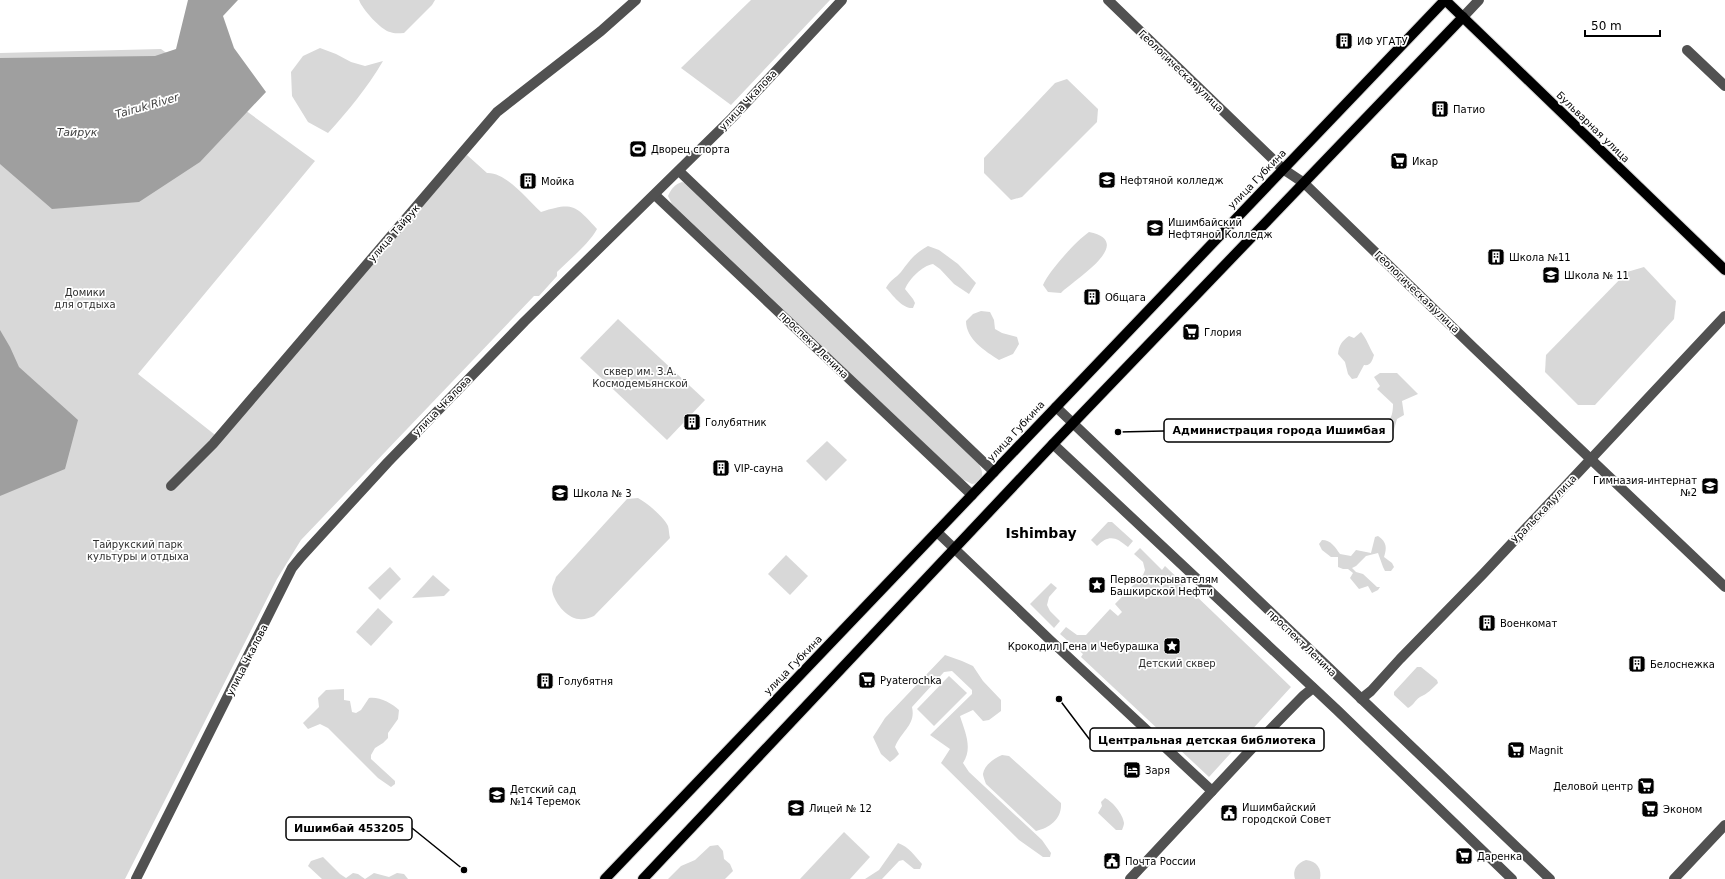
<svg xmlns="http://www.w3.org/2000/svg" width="1725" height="879" font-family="'DejaVu Sans',sans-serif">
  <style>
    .green { fill: #d8d8d8 }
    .water { fill: #9f9f9f }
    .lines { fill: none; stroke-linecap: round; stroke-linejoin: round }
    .major-casing { stroke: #dbdbdb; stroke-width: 12 }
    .minor { stroke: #515151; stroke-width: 10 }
    .major { stroke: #000; stroke-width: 10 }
    .labels { text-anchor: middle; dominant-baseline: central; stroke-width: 3.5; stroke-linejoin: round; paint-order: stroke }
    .poi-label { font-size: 10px; fill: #000; stroke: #fff; text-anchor: start }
    .street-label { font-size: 10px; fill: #000; stroke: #fff }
    .park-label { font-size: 10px; fill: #2f2f2f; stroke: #fff }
    .water-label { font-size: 11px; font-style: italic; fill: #404040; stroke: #fff }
    .district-label { font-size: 14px; font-weight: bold; fill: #000; stroke: #fff }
    .leader { fill: none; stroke: #000; stroke-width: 1.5 }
    .callout-dot { fill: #000; stroke: #fff; stroke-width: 1.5 }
    .callout { fill: #fff; stroke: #000; stroke-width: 1.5 }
    .callout-label { font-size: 11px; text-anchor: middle; font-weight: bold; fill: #000 }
  </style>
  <rect width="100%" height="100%" fill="#fff"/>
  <g class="green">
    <path d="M359 0H435L432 5 404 33C400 33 394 34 390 32 381 30 362 9 359 0Z"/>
    <polygon points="751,0 830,0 731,105 681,68"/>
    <path d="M320 48 336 54 351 62 365 66 383 61C367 88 349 110 328 133L308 122 292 96 291 72 303 56Z"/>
    <path d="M161 49 315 161 138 374 219 438 467 155 487 173C506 172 527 199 541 212 573 202 575 205 597 229 588 245 571 258 557 272V276L539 296H534L301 540 277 579 125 879H0V53Z"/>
    <polygon points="1067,79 1098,109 1097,122 1022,197 1011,200 984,173 984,158 1055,83"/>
    <path d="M682 182 690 185 979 464C984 473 984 482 972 484L962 479 672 204 668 196C671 189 675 184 682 182Z"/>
    <path d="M1089 232C1138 242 1072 281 1061 293L1048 292 1043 285C1049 271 1076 241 1089 232Z"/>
    <path d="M928 246 939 250 958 264 976 283 969 294 954 284 940 269 933 264C922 266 910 278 905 289L913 299 915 303 913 308C902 309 893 295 886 288 890 280 896 278 901 272 910 260 914 254 928 246Z"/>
    <polygon points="1644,267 1676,301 1674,319 1595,405 1578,405 1545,372 1546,355 1627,272"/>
    <path d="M981 311 990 312 994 320 995 329 1002 333 1017 337 1019 344 1013 354 999 360C985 351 966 339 966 321L973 314Z"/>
    <polygon points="618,319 705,400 667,440 580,358"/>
    <path d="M1361 332C1367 339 1369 347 1374 355 1372 361 1371 366 1364 365L1357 378 1352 379 1348 374 1345 362 1338 354C1339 345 1342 341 1349 336L1354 338Z"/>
    <path d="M1380 373H1397L1418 394 1402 401 1404 415 1397 419 1393 433 1387 443 1381 442 1378 435C1387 422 1393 421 1393 404L1377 389 1380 386 1374 377Z"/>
    <polygon points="827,441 847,460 826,481 806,461"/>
    <path d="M638 498C647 503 663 516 668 526 669 529 669 535 670 538L594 616C589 618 584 620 579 619 566 618 553 601 552 589 552 585 555 581 556 577L627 499Z"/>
    <path d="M1108 522H1112L1133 541 1128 547C1116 537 1109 534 1097 546L1091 540Z"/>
    <path d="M1378 536C1387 542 1387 548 1384 557L1392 563 1394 567 1391 571H1385L1383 567 1378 553 1366 556 1356 566 1352 568 1356 572 1363 574 1377 587H1380L1378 590 1372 593 1368 586 1359 589 1350 578 1353 573 1348 569H1343L1338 567V557H1331L1322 550 1319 544 1322 540C1331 540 1335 547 1340 554L1351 556 1356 550 1371 553 1375 537Z"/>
    <polygon points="1140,548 1162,570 1165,566 1291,687 1209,777 1081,657 1083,654 1060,634 1066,627 1077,635 1086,635 1110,609 1118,616 1122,612 1115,604 1143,575 1145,570 1143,562 1134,554"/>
    <polygon points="786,555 808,576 790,595 768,574"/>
    <polygon points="390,567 401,579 380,600 368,588"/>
    <polygon points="433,575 450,590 444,596 412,598"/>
    <polygon points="1051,583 1057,588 1049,597 1047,605 1050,611 1060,621 1054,628 1030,604"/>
    <polygon points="378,608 393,622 371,646 356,632"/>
    <path d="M945 655 962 661 973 666 983 681 1001 700V711L989 720 983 721 973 710 960 716C965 732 973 748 963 763L969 772 1042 840 1051 853 1050 857H1043L1019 840 941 763 950 749 930 735 972 694V690L952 671 944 672 912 707C916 725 902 730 895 747L899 754 894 759 890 762 881 754 873 737 885 718Z"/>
    <path d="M1421 667 1437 680 1438 683C1432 689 1427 694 1420 697 1415 700 1413 706 1408 708L1394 695V692L1417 667Z"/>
    <polygon points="949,676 967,693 934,726 917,709"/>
    <path d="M344 689V700L350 701 352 712 356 713 361 710 369 698C378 696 392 703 399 710L398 719 388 733V738L383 743 375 748 371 755V759L395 781V784L391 787 378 778 328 728 320 724 308 729 303 723 319 707 318 698 326 690Z"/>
    <path d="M1002 755 1009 756 1061 803C1062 819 1050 828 1036 831L986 784C985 781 983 776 983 774 984 765 995 758 1002 755Z"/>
    <path d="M1105 798C1112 801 1123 814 1124 823 1124 825 1123 827 1122 830H1116L1098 813 1102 806 1101 802Z"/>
    <polygon points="844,832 870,857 850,879 800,879"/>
    <path d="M898 843C909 847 915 856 922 864L920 869H914L903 860 899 861 882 879H865L879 870Z"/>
    <polygon points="718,845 723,851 724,859 730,864 733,871 725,879 668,879 681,866 695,860 710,846"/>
    <polygon points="323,857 340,874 346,878 353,873 358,874 365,879 374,873 389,877 397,873 404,874 408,879 322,879 308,866 311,861"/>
    <path d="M1306 860C1317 861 1322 869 1320 879H1295C1292 870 1297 863 1306 860Z"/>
  </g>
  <g class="water">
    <polygon points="188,0 238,0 223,16 234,48 266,92 200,162 139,202 52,209 0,164 0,58 155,56 176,49"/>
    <polygon points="0,330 10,347 19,367 78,420 65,469 0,496"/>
  </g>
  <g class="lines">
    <g class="major-casing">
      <g id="major">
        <polyline points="1445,0 1725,270"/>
        <polyline points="605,879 1445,0"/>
        <polyline points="643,879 1053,444 1463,17"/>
      </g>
    </g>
    <g class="minor">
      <polyline points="1108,0 1283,169 1304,183 1474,348 1725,587"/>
      <polyline points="1463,17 1479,0"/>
      <polyline points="1687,50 1725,86"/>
      <polyline points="679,171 994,472"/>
      <polyline points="655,195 972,495"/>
      <polyline points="1056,407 1550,879"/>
      <polyline points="1053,444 1337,710 1512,879"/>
      <polyline points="171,486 213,444 497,112 601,31 636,0"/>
      <polyline points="937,532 1050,640 1212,791"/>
      <polyline points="1361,699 1371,691 1400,659 1483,574 1725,316"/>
      <polyline points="136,879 292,568 301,557 388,462 525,321 732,118 842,0"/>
      <polyline points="1130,879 1257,743 1303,696 1313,688"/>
      <polyline points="1674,879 1725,825"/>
    </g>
    <use href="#major" class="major"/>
  </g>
  <defs>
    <g id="building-square" transform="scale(0.9)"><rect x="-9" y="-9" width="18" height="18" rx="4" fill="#000" stroke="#fff"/><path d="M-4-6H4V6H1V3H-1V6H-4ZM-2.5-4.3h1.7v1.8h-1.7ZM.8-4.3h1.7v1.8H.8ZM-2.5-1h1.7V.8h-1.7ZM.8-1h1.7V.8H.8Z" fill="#fff"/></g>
    <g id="stadium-square" transform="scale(0.9)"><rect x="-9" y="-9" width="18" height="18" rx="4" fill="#000" stroke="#fff"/><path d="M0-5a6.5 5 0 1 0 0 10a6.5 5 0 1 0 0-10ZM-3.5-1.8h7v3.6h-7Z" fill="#fff"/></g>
    <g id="supermarket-square" transform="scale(0.9)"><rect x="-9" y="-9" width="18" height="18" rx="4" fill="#000" stroke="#fff"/><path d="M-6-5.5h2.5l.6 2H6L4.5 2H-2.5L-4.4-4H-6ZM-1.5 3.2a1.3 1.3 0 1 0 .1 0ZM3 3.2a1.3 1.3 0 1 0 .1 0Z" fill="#fff"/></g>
    <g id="university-square" transform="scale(0.9)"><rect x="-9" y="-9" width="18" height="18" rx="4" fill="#000" stroke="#fff"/><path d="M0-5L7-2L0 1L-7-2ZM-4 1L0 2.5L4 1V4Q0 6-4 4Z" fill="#fff"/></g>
    <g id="school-square" transform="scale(0.9)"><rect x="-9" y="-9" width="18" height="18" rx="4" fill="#000" stroke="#fff"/><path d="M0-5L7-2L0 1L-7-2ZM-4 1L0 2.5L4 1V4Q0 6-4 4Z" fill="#fff"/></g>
    <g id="sight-square" transform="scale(0.9)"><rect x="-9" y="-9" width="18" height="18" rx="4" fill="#000" stroke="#fff"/><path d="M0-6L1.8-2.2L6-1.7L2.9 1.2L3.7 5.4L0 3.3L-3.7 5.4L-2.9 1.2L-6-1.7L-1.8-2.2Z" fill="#fff"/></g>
    <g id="hotel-square" transform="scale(0.9)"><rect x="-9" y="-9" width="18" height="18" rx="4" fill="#000" stroke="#fff"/><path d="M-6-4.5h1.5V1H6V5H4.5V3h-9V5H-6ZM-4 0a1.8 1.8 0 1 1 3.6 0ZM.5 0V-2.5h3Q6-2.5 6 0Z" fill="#fff"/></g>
    <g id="civic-square" transform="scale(0.9)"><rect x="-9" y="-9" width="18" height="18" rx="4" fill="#000" stroke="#fff"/><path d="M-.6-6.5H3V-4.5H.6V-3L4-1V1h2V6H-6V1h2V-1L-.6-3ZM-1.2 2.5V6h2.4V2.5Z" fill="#fff"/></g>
  </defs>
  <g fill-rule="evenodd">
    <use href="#building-square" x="1344" y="41"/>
    <use href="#building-square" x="1440" y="109"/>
    <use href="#stadium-square" x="638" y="149"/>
    <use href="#supermarket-square" x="1399" y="161"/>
    <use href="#university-square" x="1107" y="180"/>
    <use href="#building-square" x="528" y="181"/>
    <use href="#university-square" x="1155" y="228"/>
    <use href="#building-square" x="1496" y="257"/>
    <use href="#school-square" x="1551" y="275"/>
    <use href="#building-square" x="1092" y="297"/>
    <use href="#supermarket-square" x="1191" y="332"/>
    <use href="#building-square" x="692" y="422"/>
    <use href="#building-square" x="721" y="468"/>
    <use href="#school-square" x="1710" y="486"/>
    <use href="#school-square" x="560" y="493"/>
    <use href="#sight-square" x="1097" y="585"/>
    <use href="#building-square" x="1487" y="623"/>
    <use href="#sight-square" x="1172" y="646"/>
    <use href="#building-square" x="1637" y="664"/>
    <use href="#supermarket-square" x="867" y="680"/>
    <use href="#building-square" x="545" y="681"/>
    <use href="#supermarket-square" x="1516" y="750"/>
    <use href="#hotel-square" x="1132" y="770"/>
    <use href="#supermarket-square" x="1646" y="786"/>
    <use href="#school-square" x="497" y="795"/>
    <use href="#school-square" x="796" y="808"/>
    <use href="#supermarket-square" x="1650" y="809"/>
    <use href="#civic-square" x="1229" y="813"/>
    <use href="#supermarket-square" x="1464" y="856"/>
    <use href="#civic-square" x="1112" y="861"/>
  </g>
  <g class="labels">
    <g class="poi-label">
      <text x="1357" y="41">ИФ УГАТУ</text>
      <text x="1453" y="109">Патио</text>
      <text x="651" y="149">Дворец спорта</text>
      <text x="1412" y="161">Икар</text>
      <text x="1120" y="180">Нефтяной колледж</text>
      <text x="541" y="181">Мойка</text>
      <text x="1168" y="222">Ишимбайский<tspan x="1168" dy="12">Нефтяной Колледж</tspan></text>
      <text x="1509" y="257">Школа №11</text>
      <text x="1564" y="275">Школа № 11</text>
      <text x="1105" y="297">Общага</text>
      <text x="1204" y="332">Глория</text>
      <text x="705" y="422">Голубятник</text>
      <text x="734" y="468">VIP-сауна</text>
      <text x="1697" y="480" text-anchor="end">Гимназия-интернат<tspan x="1697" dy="12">№2</tspan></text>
      <text x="573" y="493">Школа № 3</text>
      <text x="1110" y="579">Первооткрывателям<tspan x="1110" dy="12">Башкирской Нефти</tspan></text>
      <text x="1500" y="623">Военкомат</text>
      <text x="1159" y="646" text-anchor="end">Крокодил Гена и Чебурашка</text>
      <text x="1650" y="664">Белоснежка</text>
      <text x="880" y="680">Pyaterochka</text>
      <text x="558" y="681">Голубятня</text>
      <text x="1529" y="750">Magnit</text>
      <text x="1145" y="770">Заря</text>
      <text x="1633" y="786" text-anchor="end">Деловой центр</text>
      <text x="510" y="789">Детский сад<tspan x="510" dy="12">№14 Теремок</tspan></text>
      <text x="1242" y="807">Ишимбайский<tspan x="1242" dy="12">городской Совет</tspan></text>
      <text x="809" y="808">Лицей № 12</text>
      <text x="1663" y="809">Эконом</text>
      <text x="1477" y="856">Даренка</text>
      <text x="1125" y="861">Почта России</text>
    </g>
    <g class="street-label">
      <text transform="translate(1181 71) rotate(44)">Геологическая улица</text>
      <text transform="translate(748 100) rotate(-47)">улица Чкалова</text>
      <text transform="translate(1593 127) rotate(44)">Бульварная улица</text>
      <text transform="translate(1257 179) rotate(-46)">улица Губкина</text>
      <text transform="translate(394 233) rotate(-49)">улица Тайрук</text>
      <text transform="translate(1417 292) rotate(44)">Геологическая улица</text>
      <text transform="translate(814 345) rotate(44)">проспект Ленина</text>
      <text transform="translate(442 406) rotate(-46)">улица Чкалова</text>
      <text transform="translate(1016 431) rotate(-47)">улица Губкина</text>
      <text transform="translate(1544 509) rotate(-47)">Уральская улица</text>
      <text transform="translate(1302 643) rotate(44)">проспект Ленина</text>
      <text transform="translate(247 660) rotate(-63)">улица Чкалова</text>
      <text transform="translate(793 665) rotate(-46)">улица Губкина</text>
    </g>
    <g class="park-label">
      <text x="85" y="292">Домики<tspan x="85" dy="12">для отдыха</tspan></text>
      <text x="640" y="371">сквер им. З.А.<tspan x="640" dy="12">Космодемьянской</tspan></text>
      <text x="138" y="544">Тайрукский парк<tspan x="138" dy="12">культуры и отдыха</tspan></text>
      <text x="1177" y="663">Детский сквер</text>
    </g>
    <g class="water-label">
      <text transform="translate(147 106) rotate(-16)">Tairuk River</text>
      <text x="77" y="132">Тайрук</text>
    </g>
    <g class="district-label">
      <text x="1041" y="533">Ishimbay</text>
    </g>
  </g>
  <path class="leader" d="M1118 432L1164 431M1059 699L1090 740M464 870L412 828"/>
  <g class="callout-dot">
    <circle cx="1118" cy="432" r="4"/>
    <circle cx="1059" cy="699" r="4"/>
    <circle cx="464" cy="870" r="4"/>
  </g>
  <g class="callout">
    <rect x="1164" y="419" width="229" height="23" rx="4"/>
    <rect x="1090" y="728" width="234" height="23" rx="4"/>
    <rect x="286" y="817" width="126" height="23" rx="4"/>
  </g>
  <g class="callout-label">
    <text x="1279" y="434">Администрация города Ишимбая</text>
    <text x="1207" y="744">Центральная детская библиотека</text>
    <text x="349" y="832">Ишимбай 453205</text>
  </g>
  <path d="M1585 30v6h75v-6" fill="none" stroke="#000000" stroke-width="2"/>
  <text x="1591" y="30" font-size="12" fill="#000000" stroke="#ffffff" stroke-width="3" paint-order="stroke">50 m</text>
</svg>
